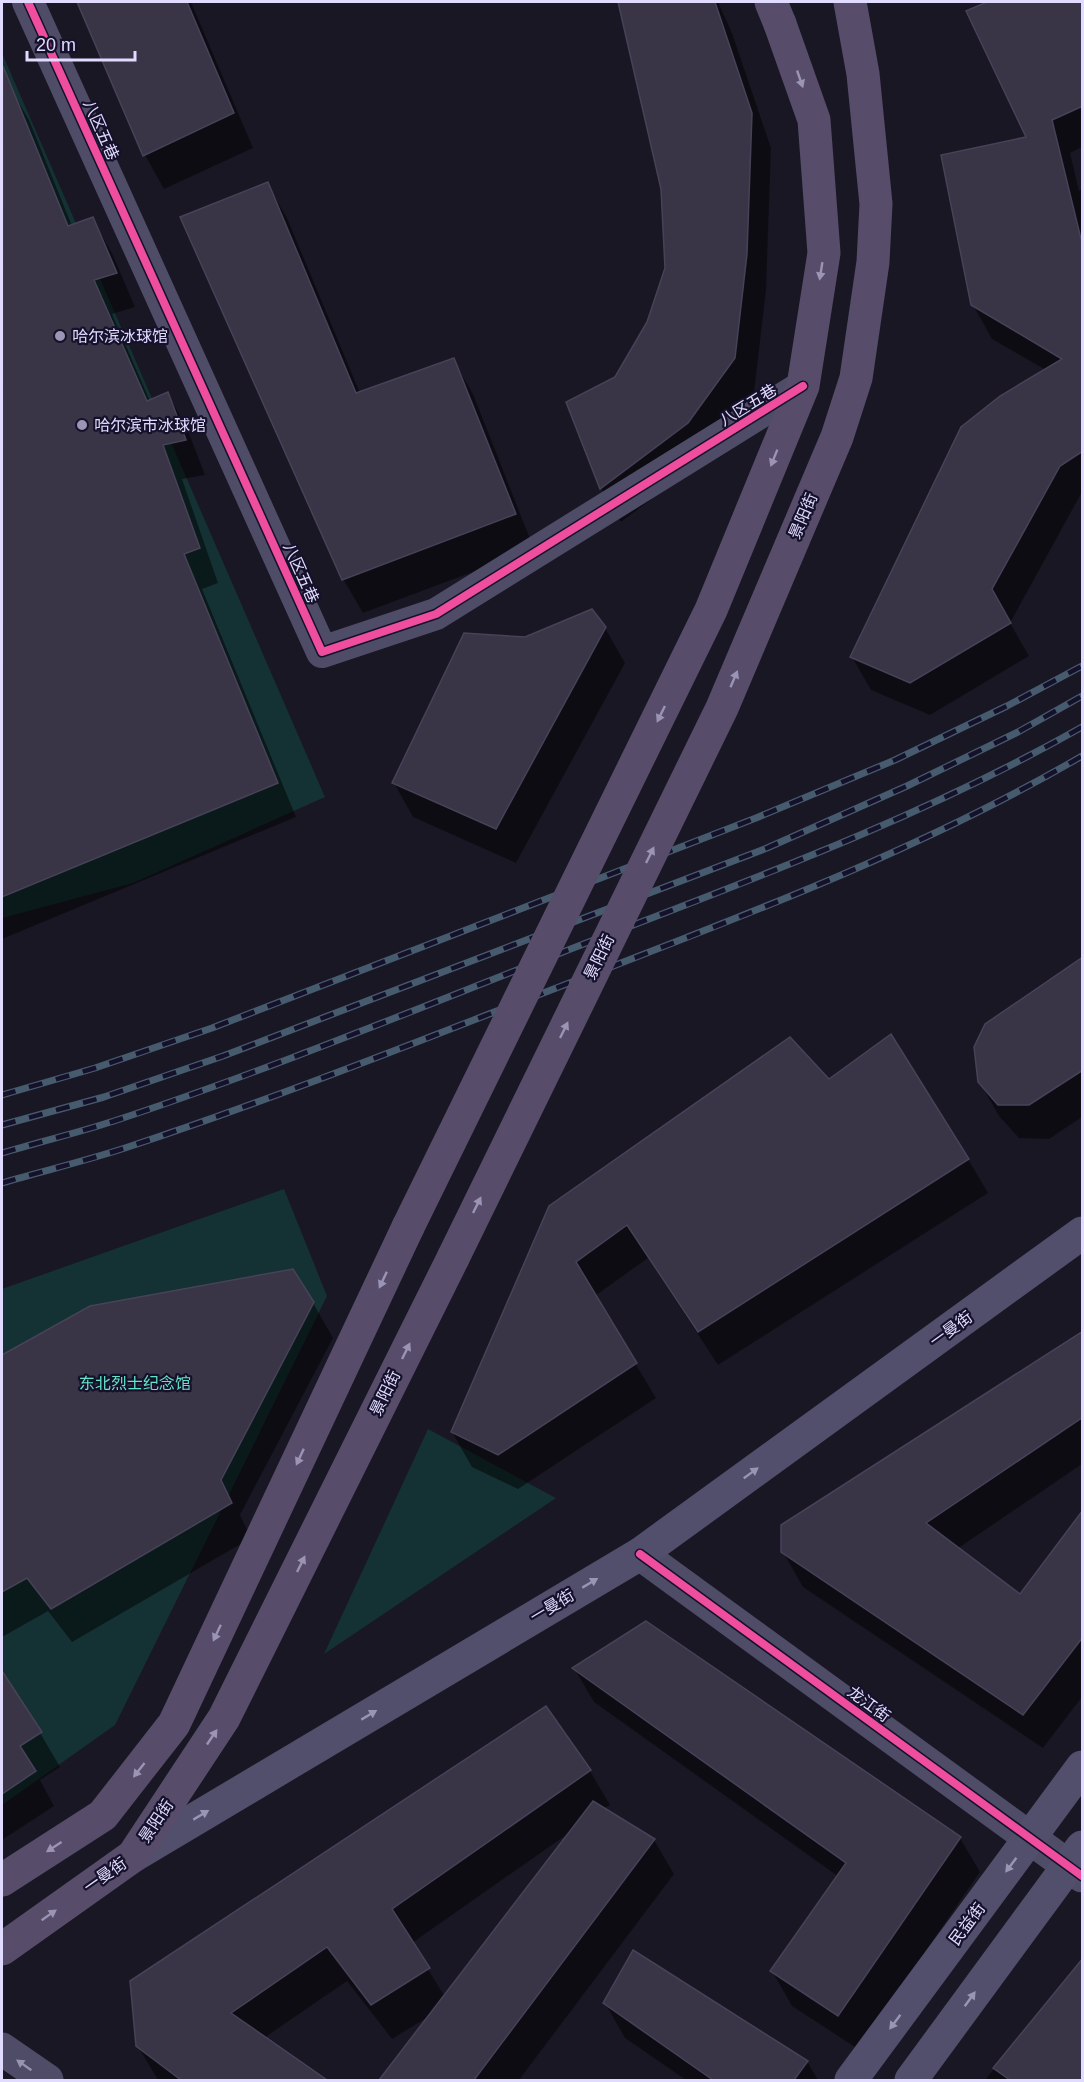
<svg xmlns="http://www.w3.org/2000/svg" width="1084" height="2082" font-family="Arial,'Noto Sans SC',sans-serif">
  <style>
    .green { fill: #143133 }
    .shadow { fill: #0007; fill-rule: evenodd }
    .building { fill: #393546; stroke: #474258; stroke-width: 1.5 }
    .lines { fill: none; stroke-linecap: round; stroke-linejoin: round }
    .minor { stroke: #4e4c66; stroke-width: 32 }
    .tertiary { stroke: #4e4c66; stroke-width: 33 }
    .secondary { stroke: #514f6b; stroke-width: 33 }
    .primary { stroke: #574d6a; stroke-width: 33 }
    .rail-casing { stroke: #475b6f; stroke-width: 7 }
    .rail { stroke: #16112b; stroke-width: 4.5; stroke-dasharray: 14; stroke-linecap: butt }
    .primary-bridge { stroke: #574d6a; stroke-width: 33 }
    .cycleway-casing { stroke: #16112b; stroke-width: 11 }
    .cycleway { stroke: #ef4d9e; stroke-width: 8 }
    .oneway { fill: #9c94b4 }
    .oneway2 { fill: #9895b5 }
    .oneway3 { fill: #9794b2 }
    .poi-dot { fill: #9b96b3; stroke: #16112b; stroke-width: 2 }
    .labels { text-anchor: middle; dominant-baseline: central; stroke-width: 4.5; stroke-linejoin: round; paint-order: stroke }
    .street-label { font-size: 16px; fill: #e0dbff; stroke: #16112b }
    .poi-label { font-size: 16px; fill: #e0dbff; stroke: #16112b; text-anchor: start }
    .park-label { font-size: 16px; fill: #63e3c7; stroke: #16112b }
  </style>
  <rect width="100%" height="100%" fill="#1a1725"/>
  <g class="green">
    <polygon points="2,53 325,797 133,883 2,918"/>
    <polygon points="284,1189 327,1296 115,1725 2,1805 2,1289"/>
    <polygon points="428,1429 556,1498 324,1654"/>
  </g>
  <g class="shadow">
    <polygon points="78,2 191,2 253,148 164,189 145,155"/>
    <polygon points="618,2 718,2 732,33 771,148 766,290 754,393 708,457 621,522 601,488 568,403 616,378 649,322 667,268 663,188"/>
    <polygon points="990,2 1082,2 1082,147 1070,153 1079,191 1082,189 1082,492 1010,623 1029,656 930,715 871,690 852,657 1046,370 992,339 973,305 1028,138 968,12"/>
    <polygon points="2,78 6,87 9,86 29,120 72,226 92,219 112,253 135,307 112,314 150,401 168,394 187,428 205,475 182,479 218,583 202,589 296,817 2,939"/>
    <polygon points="267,184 287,218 360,393 453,360 473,394 534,549 363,613 343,579"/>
    <polygon points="605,628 625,663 516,863 413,817 394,783 526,638"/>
    <polygon points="1082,959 1082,1117 1049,1139 1019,1138 999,1116 979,1081"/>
    <polygon points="828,1081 968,1159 988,1193 718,1365 648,1258 595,1296 656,1398 518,1489 472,1467 452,1432 551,1207"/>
    <polygon points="313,1303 333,1338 240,1515 251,1538 72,1642 48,1611 2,1637 2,1357 90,1307"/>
    <polygon points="1082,1333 1082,1464 957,1549 1020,1596 1082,1515 1082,1697 1043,1748 803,1587 783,1552"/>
    <polygon points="645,1623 960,1838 980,1872 858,2049 792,2006 772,1971 839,1877 594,1702 574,1668"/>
    <polygon points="2,1674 40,1733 60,1767 40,1780 54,1806 2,1840"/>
    <path d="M590 1771 610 1805 603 1809 654 1840 674 1874 519 2080H380L431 2015 392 2039 347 1981 264 2038 324 2080H158L137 2045ZM569 1833 445 1997 412 1943Z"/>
    <polygon points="634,1953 808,2063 818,2080 686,2080 625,2038 605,2003"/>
    <polygon points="1078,1966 1082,1969 1082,2080 985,2080"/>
  </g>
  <g class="building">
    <polygon points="77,2 187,2 234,113 143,156"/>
    <polygon points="618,2 715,2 752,113 747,254 735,358 688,423 600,489 566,402 615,377 647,322 665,268 661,189"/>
    <polygon points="987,2 1083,2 1083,106 1052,120 1083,247 1083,451 1060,466 992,589 1011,623 910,683 850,657 961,427 1000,396 1062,359 971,305 941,155 1026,137 966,11"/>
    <polygon points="3,66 68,226 93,217 117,273 94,280 147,401 168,392 186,440 163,445 200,548 184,554 278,783 2,897"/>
    <polygon points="268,182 356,393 454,358 516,514 342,580 180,217"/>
    <polygon points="592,609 606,627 496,829 392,783 464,633 525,637"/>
    <polygon points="1083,957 1083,1070 1029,1105 998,1105 978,1082 974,1047 985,1024"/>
    <polygon points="891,1034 969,1159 698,1332 627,1225 576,1262 637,1363 498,1455 451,1432 549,1206 790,1037 829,1079"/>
    <polygon points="293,1269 314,1302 221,1480 232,1503 51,1609 27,1578 2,1592 2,1355 90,1306"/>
    <polygon points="1083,1331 1083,1417 926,1523 1020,1594 1083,1510 1083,1637 1023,1715 781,1552 781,1525"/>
    <polygon points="646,1621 961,1837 838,2016 770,1971 846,1863 572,1668"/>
    <polygon points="2,1671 42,1732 20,1746 36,1771 2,1794"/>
    <polygon points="546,1706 591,1770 392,1909 430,1968 371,2005 327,1947 231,2013 327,2080 181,2080 136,2046 130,1981"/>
    <polygon points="593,1801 655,1839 474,2080 379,2080"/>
    <polygon points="633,1950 808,2061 794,2080 713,2080 603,2003"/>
    <polygon points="1083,1958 1083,2080 1010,2080 993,2068"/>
  </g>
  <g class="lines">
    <polyline class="minor" points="28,2 322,652 436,614 803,386"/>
    <g class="tertiary">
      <polyline points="640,1554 1082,1876"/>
      <polyline points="2,2049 47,2080"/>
    </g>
    <g class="secondary">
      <polyline points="133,1856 640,1554 1082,1233"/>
      <polyline points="851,2080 1082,1767"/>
      <polyline points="911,2080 1082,1847"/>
    </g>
    <g class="primary">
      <polyline points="771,2 780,24"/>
      <polyline points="2,1880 103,1815 174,1724 408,1227"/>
      <polyline points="2,1949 133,1856 224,1718 453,1258"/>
    </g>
    <g class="rail-casing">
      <g id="rail">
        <polyline points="2,1095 95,1068 212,1028 756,818 895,760 1007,706 1082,666"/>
        <polyline points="2,1125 104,1097 223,1056 767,848 907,786 1018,732 1082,696"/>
        <path d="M2 1153C39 1142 77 1133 114 1121 266 1071 414 1010 563 952 739 884 918 820 1082 727"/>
        <path d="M2 1183C43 1171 85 1161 125 1148 274 1099 419 1041 564 985 740 917 919 851 1082 756"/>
      </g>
    </g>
    <use href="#rail" class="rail"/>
    <g class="primary-bridge">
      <polyline points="408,1227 711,610 803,386 824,253 814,120 780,24"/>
      <polyline points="453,1258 722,708 837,437 856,378 873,262 876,204 863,74 850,2"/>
    </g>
    <g class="cycleway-casing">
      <g id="cycleway">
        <polyline points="28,2 322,652 436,614 803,386"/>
        <polyline points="640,1554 1082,1876"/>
      </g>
    </g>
    <use href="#cycleway" class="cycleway"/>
  </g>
  <defs><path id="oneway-solid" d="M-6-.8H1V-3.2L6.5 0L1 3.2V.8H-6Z" transform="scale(1.5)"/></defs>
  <g class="oneway">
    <use href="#oneway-solid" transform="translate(800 79) rotate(71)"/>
    <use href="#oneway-solid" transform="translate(821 271) rotate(99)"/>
    <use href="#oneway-solid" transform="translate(774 458) rotate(112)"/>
    <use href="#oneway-solid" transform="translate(734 679) rotate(-67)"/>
    <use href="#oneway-solid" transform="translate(661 714) rotate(116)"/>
    <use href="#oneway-solid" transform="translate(650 855) rotate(-64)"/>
    <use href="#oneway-solid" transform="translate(564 1030) rotate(-64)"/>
    <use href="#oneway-solid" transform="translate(477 1205) rotate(-64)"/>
    <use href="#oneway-solid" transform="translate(383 1280) rotate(115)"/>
    <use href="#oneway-solid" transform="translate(406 1351) rotate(-64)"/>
    <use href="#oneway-solid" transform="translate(300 1457) rotate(115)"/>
    <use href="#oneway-solid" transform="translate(301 1564) rotate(-64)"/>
    <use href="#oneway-solid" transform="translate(217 1633) rotate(115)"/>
    <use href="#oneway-solid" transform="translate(212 1737) rotate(-56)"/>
    <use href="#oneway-solid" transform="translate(139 1770) rotate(128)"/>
    <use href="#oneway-solid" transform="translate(54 1847) rotate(147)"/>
    <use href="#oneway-solid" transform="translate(49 1915) rotate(-35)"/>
  </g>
  <g class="oneway2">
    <use href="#oneway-solid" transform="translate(751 1473) rotate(-36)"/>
    <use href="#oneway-solid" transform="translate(590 1583) rotate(-31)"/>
    <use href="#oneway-solid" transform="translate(369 1715) rotate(-31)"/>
    <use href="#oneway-solid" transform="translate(201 1815) rotate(-31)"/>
    <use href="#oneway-solid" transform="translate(1011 1865) rotate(127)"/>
    <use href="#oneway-solid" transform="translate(970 1999) rotate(-54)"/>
    <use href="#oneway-solid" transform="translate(895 2022) rotate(127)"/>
  </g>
  <use class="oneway3" href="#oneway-solid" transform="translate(24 2065) rotate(-145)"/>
  <g class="poi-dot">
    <circle cx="60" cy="336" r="6"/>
    <circle cx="82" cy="425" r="6"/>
  </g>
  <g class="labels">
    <g class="street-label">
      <text transform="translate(101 130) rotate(66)">八区五巷</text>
      <text transform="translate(748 405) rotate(-32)">八区五巷</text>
      <text transform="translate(803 516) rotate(-67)">景阳街</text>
      <text transform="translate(301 573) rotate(66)">八区五巷</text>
      <text transform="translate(599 957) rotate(-64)">景阳街</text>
      <text transform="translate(951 1329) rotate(-36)">一曼街</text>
      <text transform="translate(385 1393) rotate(-64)">景阳街</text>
      <text transform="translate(552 1606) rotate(-31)">一曼街</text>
      <text transform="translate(869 1704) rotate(36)">龙江街</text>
      <text transform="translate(156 1821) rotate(-56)">景阳街</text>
      <text transform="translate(105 1875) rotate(-35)">一曼街</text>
      <text transform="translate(967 1924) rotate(-53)">民益街</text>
    </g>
    <g class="poi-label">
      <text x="72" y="336">哈尔滨冰球馆</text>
      <text x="94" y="425">哈尔滨市冰球馆</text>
    </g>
    <g class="park-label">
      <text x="135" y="1383">东北烈士纪念馆</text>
    </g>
  </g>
  <rect width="1084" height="2082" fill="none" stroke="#e0dbff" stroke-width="6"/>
  <path d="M27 51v9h108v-9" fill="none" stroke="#e0dbff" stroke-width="3"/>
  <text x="36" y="51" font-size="18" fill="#e0dbff" stroke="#16112b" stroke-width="4.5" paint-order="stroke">20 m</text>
</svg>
